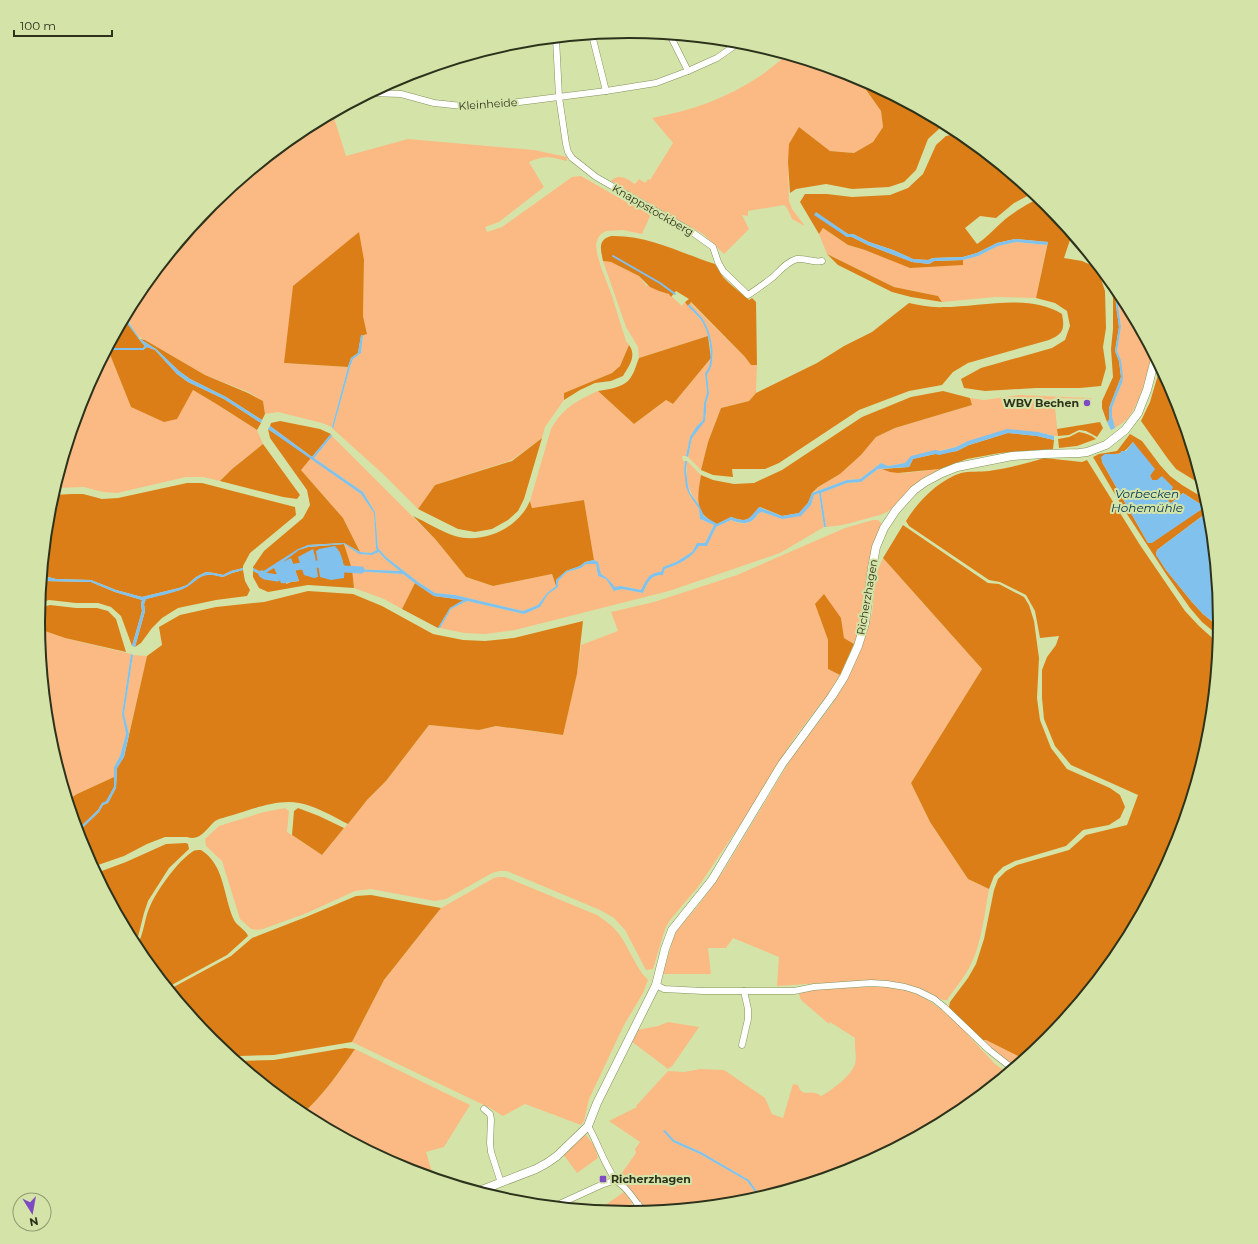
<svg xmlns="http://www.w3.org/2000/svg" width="1258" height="1244" font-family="Montserrat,sans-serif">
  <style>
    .green { fill: #fbba84 }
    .forest { fill: #dc7e17; fill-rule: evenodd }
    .water { fill: #81c1ee }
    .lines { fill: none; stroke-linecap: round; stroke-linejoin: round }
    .stream { stroke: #81c1ee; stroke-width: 2 }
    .canal { stroke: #81c1ee; stroke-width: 7 }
    .minor-casing { stroke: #83915a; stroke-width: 7 }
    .tertiary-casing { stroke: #83915a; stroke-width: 9 }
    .minor { stroke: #fff; stroke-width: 6 }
    .tertiary { stroke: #fff; stroke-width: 8 }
    .poi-dot { fill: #7f4bc3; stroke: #d4e4a9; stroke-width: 1.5 }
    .labels { text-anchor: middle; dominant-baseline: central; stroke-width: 4; stroke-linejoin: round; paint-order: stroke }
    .street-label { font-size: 11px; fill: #2d321b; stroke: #d4e4a9 }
    .poi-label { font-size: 11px; font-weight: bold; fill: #2d321b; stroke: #d4e4a9; text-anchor: end }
    .water-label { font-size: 12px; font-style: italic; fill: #003452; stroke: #d4e4a9 }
    .rim { fill: none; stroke: #2d321b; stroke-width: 2 }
  </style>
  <rect width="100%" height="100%" fill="#d4e4a9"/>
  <g class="green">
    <path d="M787 55 857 77 881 111 883 127 873 142 854 153 830 151 799 127 788 162 789 201 792 209 805 226 792 219 787 208 784 205 748 211V216L742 215 749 229 724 254 703 234 611 181C619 173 627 179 635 184L639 179 645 183 648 179 650 180 673 143 652 118C690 111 728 98 760 76 769 70 778 62 787 55Z"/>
    <path d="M334 118 346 156 408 139 534 150 567 157V161C549 157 546 155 529 162L544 187 499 222 485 227 487 232 502 227 572 177 581 176 628 203 651 214 642 234 623 230 606 231 601 234 598 238 596 244 597 253 601 267 612 296 626 341 629 345 620 366 612 373 564 393V400L545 427 542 438 512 460 435 485 418 509 383 474 333 429 350 367 353 359 361 353 363 335 367 334 363 316 364 260 284 363 348 367 332 427 322 423 278 412 265 414 263 401 248 392 205 375 145 340C135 337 130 323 127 314L138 293 195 223 202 225 207 209 211 204 297 134Z"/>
    <polygon points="823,228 848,245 865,250 963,265 963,260 978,256 998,246 1016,242 1047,245 1036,298 995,297 942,302 938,296 894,287 827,254 819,234"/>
    <polygon points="603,261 611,262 639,276 646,285 669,294 682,306 685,302 704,324 708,336 639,358 638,347 626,327"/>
    <path d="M1118 290 1152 353C1148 372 1140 403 1128 418 1125 422 1119 425 1115 428L1112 416V408L1116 397 1122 383 1121 360 1117 351 1121 327 1118 305Z"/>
    <polygon points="690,302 745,357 751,365 757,365 756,393 749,401 721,408 708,442 701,470 688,457 692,438 705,420 706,412 706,403 709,394 707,374 713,358 710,336 705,323 689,304"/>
    <polygon points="108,350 109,350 111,357 131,407 193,390 218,405 257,430 263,444 232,469 220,481 203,477 186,477 117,493 103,492 84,487 55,488 83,396"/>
    <path d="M711 358 708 370 705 373 707 393 704 403 703 420 696 427 690 437 686 456H682L683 461H685L684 470 689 494 699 509 700 519 714 525 705 543H697L692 552 676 562 663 567 661 572C650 572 646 580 641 590L622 586 615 588 607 578 601 574 598 562 594 560 584 500 532 508 530 501 551 429C563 408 576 401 598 391L634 424 666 400 673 404Z"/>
    <polygon points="1019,395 1090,398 1093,399 1054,398 1058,436 1054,436 1038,432 968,441 956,447 939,451 905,463 888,466 881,463 860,479 847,480 814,492 818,487 840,474 861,455 876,437 895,428 972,405 970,398 984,400"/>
    <polygon points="332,436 436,540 466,577 493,586 552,574 556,586 547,593 538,605 523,611 455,595 435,593 418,582 386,557 378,548 375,512 363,492 314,458"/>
    <polygon points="311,458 361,494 374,513 376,549 377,551 371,553 360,552 343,518 301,470"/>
    <path d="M687 461 701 475 698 496 699 505C687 489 686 481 687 461Z"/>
    <path d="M878 469C885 468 892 473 899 473 913 473 927 470 940 469L916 484 894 507 887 512 880 515 843 525 826 527 821 493 847 483 861 482Z"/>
    <path d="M819 493 824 527 780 553 669 591 515 630 485 634 464 633 440 628 451 609 467 601 524 614 540 607 548 594 558 587V581L567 572 581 568 586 564H596L598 576 606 579 614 591 622 589 643 593C648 582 650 575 663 575L665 569C679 564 691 559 699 546L707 545 716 527 731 520C740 524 747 526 755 518 757 515 758 513 762 512L782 519 811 505 814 495Z"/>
    <path d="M873 520H878L883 525C877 537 871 549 869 562 863 590 864 618 854 644L844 638 841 618 815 604 828 640V669L840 675 831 690 795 737 778 763 746 816 698 887 670 920 665 929 653 969 646 970 625 930 614 918 600 910 507 871H499L492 873 446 899 435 901 371 889 355 891 307 913 263 929 257 930 251 929 240 919 222 861 206 846 205 839 219 826 264 812 285 808 289 811 287 832 322 855 367 800 386 781 429 725 479 730 496 726 562 735 577 674 581 645 618 631 611 612 654 602 737 575 845 528Z"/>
    <path d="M344 544C357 552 364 559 379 552L385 559 400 571 352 569Z"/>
    <path d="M883 558 982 669 911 783 930 822 968 879 989 889C985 911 981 945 971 964 965 977 955 988 947 1000H943C916 987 902 981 871 980L777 986 779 957 733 938 726 948H708L711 974H663L672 942 676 931 697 907 724 870 792 757 831 706 846 681 856 661 864 640 872 613 876 574Z"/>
    <polygon points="352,571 403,574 415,583 402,609 384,599 354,588"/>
    <polygon points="39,629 65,638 131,654 122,714 126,734 120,756 114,767 114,777 77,794 68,800 49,737"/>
    <polygon points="133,655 147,656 129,734 124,714"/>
    <path d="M499 877H505L597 915C606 921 613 926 619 934 630 949 635 967 648 980L643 993 624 1025 589 1099 584 1121 581 1125 525 1104 503 1116 490 1108 352 1042 384 980 441 908 494 878Z"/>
    <path d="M863 987C875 987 888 986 900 988 929 995 949 1016 970 1035L969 1036 995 1064 1007 1073 957 1114 855 1168 761 1197 749 1180 701 1152 674 1140 665 1130 673 1142 700 1154 747 1181 759 1197 744 1202 692 1207H667L647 1211 619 1177 636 1153 635 1149 640 1142 609 1121 637 1107 636 1106 668 1071 684 1072 700 1069 724 1070 765 1098 772 1114 783 1118 793 1084 798 1085C803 1100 810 1087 821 1096 831 1091 852 1075 855 1064 857 1056 854 1046 855 1038L830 1022 829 1024 802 1001 800 998 799 992 804 990Z"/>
    <polygon points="668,1022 699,1027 673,1065 668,1069 631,1041 637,1030 658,1026"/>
    <polygon points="982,1040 986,1040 1024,1059 1014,1067"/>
    <path d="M355 1049 470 1105 444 1147 426 1152 434 1178 403 1168 302 1114C323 1096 339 1072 355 1049Z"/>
    <polygon points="586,1135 594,1145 598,1158 577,1173 563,1154 582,1136"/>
    <polygon points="624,1192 632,1203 630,1209 624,1213 598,1210"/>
  </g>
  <g class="forest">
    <polygon points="857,77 948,126 940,128 928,139 916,170 904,182 889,187 852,189 826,184 796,189 790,193 788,162 789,144 799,127 830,151 854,153 873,142 883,127 881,111"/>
    <path d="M960 133 1033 193 1014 203 996 218 980 216 965 228 977 244C986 238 993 230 1001 223 1013 212 1026 205 1039 198L1047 204 1072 234 1064 258 1082 261 1091 265 1100 276 1105 291 1106 328 1103 347 1106 368 1101 386 1080 388H1036L985 391 964 388 961 379 981 368 1052 348 1065 340 1070 326 1067 311 1055 303 1036 298 1048 242 1015 239 997 243 977 253 963 257 933 258 928 260 913 259 893 250 869 242 853 234H848L816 213 847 237H852L868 245 912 262 929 264 934 261 963 260V265L910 268 865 250 848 245 823 228 819 234 800 202 805 194H827L852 197 890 195 908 188 923 174 936 145 946 136Z"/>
    <polygon points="359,232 364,260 363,316 367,334 361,336 358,353 351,358 348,367 284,363 293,286"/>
    <path d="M611 236C649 235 680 253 715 264L723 277 729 283 749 300 752 298 756 302 757 365H751L745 357 691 302 688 306 685 302 689 299 676 291 671 297 669 294 659 291 650 287 639 276 611 262 603 261C601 250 597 240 611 236Z"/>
    <polygon points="827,254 894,287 938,296 942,302 911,297 892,292 838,265"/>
    <polygon points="1108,278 1115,287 1116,305 1119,327 1115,351 1119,361 1121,377 1109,408 1109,420 1107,422 1102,408 1102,401 1113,377 1111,349 1113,329 1113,298"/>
    <path d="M909 303C920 305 932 308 943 307 981 307 1029 293 1062 314 1065 330 1063 334 1049 340L968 363 953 372 942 385 909 391 859 410 779 463 765 469H732L733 477 713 475 701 470 708 442 721 408 749 401 756 393 817 363 844 346 872 332Z"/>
    <path d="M124 320C132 328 137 338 145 346L143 348H109Z"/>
    <path d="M708 336 711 358 673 404 666 400 634 424 598 391C607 390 622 387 628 381 634 375 636 365 639 358Z"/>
    <polygon points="140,339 145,340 205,375 248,393 263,401 265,414 262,420 226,397 190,379 179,371 156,349"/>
    <path d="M629 345C637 356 629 366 623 376L611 381 595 383 580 390 564 400V393L612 373 620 366Z"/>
    <polygon points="147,347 155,350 177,374 188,382 224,399 261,423 257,430 218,405 193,390 177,419 164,422 131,407 111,357 109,350 143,350"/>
    <polygon points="1160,368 1175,396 1202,485 1176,469 1168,459 1141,421 1150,402"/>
    <path d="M943 391 970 398 972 405 895 428 876 437 861 455 840 474 818 487 812 493 808 503 799 513 782 516 760 507C748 520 748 523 731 517L717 524C713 522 709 520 706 517 694 508 699 488 701 475L713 480 734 484 754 483 782 470 862 417 911 397Z"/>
    <polygon points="280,421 320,429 331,434 312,457 270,426 271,423"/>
    <polygon points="1100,422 1103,428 1097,437 1086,431 1079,430 1069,435 1058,436 1057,429"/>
    <polygon points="268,429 311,458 301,470 343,518 360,552 344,543 308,545 262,573 253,568 253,567 264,551 303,518 310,505 307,490 270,438"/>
    <path d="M1079 432C1086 433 1091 435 1096 439L1077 446 1059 448 1058 439 1069 437Z"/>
    <polygon points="1008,433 1037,436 1054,440 1053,449 1000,453 967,459 940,469 898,473 890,472 882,469 909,467 913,459 935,454 957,451 969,445"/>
    <path d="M1130 434 1142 441 1160 465 1170 476 1182 485 1207 500 1209 511 1157 550 1156 554 1166 570 1192 602 1203 614 1219 627V636L1202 622 1190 608 1166 574 1123 508 1093 457 1099 454 1117 451ZM1133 442 1152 480H1157L1169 502 1171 503 1183 493 1205 507 1148 543 1102 462 1105 454C1122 454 1122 455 1133 442Z"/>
    <polygon points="542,438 524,499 518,511 508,520 492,529 475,532 458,529 418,509 435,485 512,461"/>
    <polygon points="263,444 300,495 297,499 283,497 220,481 232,469"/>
    <path d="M1044 458 1082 462 1087 460 1140 545 1185 611 1199 626 1218 643 1209 738 1175 848 1120 951 1047 1040 1024 1059 986 1040H982L950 1009 949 1007 950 1002 968 978 976 964 984 939 994 890 998 879 1006 871 1017 865 1069 850 1086 835 1127 825 1138 795 1071 765 1055 746 1044 719 1042 698V670L1047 657 1056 645 1059 636 1040 638 1035 611 1026 595 1000 582 989 580 909 526 906 521C918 501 939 480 961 473 968 471 981 472 989 471 1008 468 1025 464 1044 458Z"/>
    <polygon points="187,483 202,483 295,507 296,515 250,553 243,566 243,568 231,571 223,575 214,573 206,572 196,577 187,585 179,588 142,597 116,590 91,580 56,579 44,576 42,577 49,506 53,495 72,494 83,494 102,499 118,498"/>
    <path d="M584 500 594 560 585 562 580 566 566 571 556 580V586L552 574 493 586 466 577 436 540 413 516C426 522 442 532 455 536 478 543 507 533 522 514 525 511 528 505 530 501L532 508Z"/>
    <polygon points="903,525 988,583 999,584 1024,597 1029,605 1034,621 1039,658 1037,698 1040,720 1051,748 1067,769 1110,788 1120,795 1125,807 1120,818 1109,825 1083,830 1066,846 1015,861 1003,867 994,876 989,889 968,879 930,822 911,783 982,669 883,558"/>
    <path d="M344 544 352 569 354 588 308 585 268 592 259 588 253 577V571L262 575 299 550 308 547ZM339 551 345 570 320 577ZM291 559 299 581 291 582 286 584Z"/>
    <polygon points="243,570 245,581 250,590 247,596 216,600 178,608 162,618 152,628 141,643 135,647 145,611 144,604 146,599 180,590 188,586 197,579 206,574 214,575 223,577 232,573"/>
    <polygon points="44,581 91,582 115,592 142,600 141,604 142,611 132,646 121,616 111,607 98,603 76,603 49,600 40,603 42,582"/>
    <polygon points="415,583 434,596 464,600 450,608 438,628 436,627 402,609"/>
    <path d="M308 591 353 594 382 606 433 634 463 640 485 641 514 638 583 621 577 674 563 735 496 726 479 730 429 725 386 781 367 800 348 824C334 817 314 805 299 803 278 799 253 809 233 815 227 817 220 818 215 821 207 828 200 842 187 837H165L147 844 124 856 98 865H92L83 848 78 832 99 812 103 805 108 803 116 788 117 768 124 757 147 656 162 645 159 627 180 615 216 607 264 602Z"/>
    <polygon points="824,594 841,618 844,638 854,644 840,675 828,669 828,640 815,604"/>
    <polygon points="50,605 76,608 97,608 108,611 116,619 126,652 65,638 39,629 38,622 39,608"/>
    <polygon points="114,777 114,787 106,802 102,803 98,810 77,830 68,800 77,794"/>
    <polygon points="298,808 319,816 344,828 322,855 292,835 294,811"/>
    <polygon points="186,843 188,844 189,849 169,868 148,901 144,913 138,937 134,944 96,872 99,872 126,862 166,844"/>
    <path d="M201 850C225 865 223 896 234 920 237 926 246 930 248 936L227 955 168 987 136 948C145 932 144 918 151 904 159 888 177 862 192 852 194 850 198 850 201 850Z"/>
    <polygon points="371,895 441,908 384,980 352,1042 274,1055 239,1056 228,1054 211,1040 170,989 231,956 252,938 306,917 356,896"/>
    <path d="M345 1048 355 1049C339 1072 323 1096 302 1114L237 1061 274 1060Z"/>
  </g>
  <g class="water">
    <polygon points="816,212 848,234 853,234 869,242 893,250 913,259 928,260 933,258 963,257 977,253 997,243 1015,239 1048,242 1047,245 1016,242 998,246 978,256 963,260 934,261 929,264 912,262 868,245 852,237 847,237 814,215"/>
    <polygon points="1115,287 1118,290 1118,305 1121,327 1117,351 1121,360 1123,377 1122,383 1116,397 1112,408 1112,416 1115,428 1111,430 1107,422 1109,420 1109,408 1121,377 1119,361 1115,351 1119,327 1116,305"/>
    <path d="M689 304C694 310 702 316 705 323 712 335 717 364 707 374L709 394 706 403V412L705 421 692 438 688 457 686 456 690 437 696 427 703 420 704 403 707 393 705 373C715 363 710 337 704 325 701 318 693 312 688 306Z"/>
    <path d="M125 317 140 339 156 349 179 371 190 379 226 397 262 420 261 423 224 399 188 382 177 374 155 350 147 347 143 350H108L109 348H143L145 346C137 338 132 328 124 320Z"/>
    <polygon points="361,335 363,335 361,353 353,359 350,367 333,429 332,427 348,367 351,358 358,353"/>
    <path d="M270 426 312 457 331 434 332 436 314 458 363 492 375 512 378 548 386 557 418 582 435 593 455 595 523 611 538 605 547 593 556 586V580L566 571 580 566 585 562 594 560 598 562 601 574 607 578 615 587 621 586 641 590C646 580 649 572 661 572L663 567 676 562 692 552 697 543H705L714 525 700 519 699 509 689 494 686 487 684 470 685 461H687L686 470 688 486 690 493 699 505 704 516 717 524 731 517C748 523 748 520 759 507L782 516 799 513 808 503 812 493 847 480 860 479 881 463 888 466 905 463 911 456 935 450 940 451 956 447 968 441 1007 429 1038 432 1054 436V440L1037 436 1008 433 969 445 957 451 939 455 935 454 913 459 909 467 878 469 861 482 847 483 821 493 826 527H824L819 493 814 495 811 505 801 516 782 519 762 512C758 513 757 515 755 518 747 526 740 523 731 520L716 527 707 546H699C691 559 679 564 665 569L663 575C650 575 648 582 643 593L622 589 614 591 606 579 598 576 596 564H586L581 568 567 572 558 581V587L548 594 540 607 524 614 467 601 451 609 440 628H438L450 608 463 600 434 596 416 584 403 574 352 571V569L400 571 385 559 379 552 372 555 359 554 344 544 308 547 299 550 283 562 291 558 299 581C293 581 287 584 281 583L274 568 262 575 253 571V568L262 572 298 549 308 545 344 543 360 552 371 553 377 550 376 549 374 513 361 494 268 429Z"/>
    <polygon points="1133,442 1155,469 1150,476 1152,480 1157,480 1162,476 1173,487 1168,499 1169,502 1171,503 1183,493 1205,507 1152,543 1148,543 1102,462 1101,457 1105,454 1120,454 1121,451 1126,451"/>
    <polygon points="1209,511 1220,622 1220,627 1203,614 1192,602 1166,570 1156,555 1157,550"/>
    <path d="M335 546C343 554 345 568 344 578L331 580 320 577 316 551 319 549Z"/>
    <polygon points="313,549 315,556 318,577 314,578 304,575 298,557"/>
    <path d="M243 568V570L232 573 223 577C196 570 201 582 180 590 169 594 157 596 146 599L144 604 145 611 135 647 132 646 142 611 141 604 142 600 115 592 91 582 44 581 42 582 44 576 56 579 91 580 116 590 142 597 179 588 187 585 196 577 206 572 214 573 223 575 231 571Z"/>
    <polygon points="131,654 133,655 124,714 129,734 124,757 117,768 116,788 108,803 103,805 99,812 78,832 77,830 98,810 102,803 106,801 114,787 114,767 120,756 126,734 122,714"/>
    <polygon points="665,1130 674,1140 701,1152 749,1180 761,1197 759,1197 747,1181 700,1154 673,1142 663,1131"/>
  </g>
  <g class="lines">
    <polyline class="stream" points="613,256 660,283 675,294"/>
    <polyline class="canal" points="262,574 265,576 277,578 295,567 318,564 345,569 361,570"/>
    <g class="minor-casing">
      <g id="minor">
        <polyline points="592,35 606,91"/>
        <polyline points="670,35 688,71"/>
        <path d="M556 38 559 97 566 144 568 152 572 158 596 177 689 230 713 247 718 262 723 271 748 295C756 290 764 284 772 278 780 271 786 262 797 259 806 258 814 263 822 261"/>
        <polyline points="370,93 401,94 434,103 472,107 495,105 606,91 656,83 688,71 717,58 740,42"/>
        <polyline points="308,127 333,116 347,106"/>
        <polyline points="656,985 664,989 703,991 794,991 814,987 871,983 887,984 905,987 918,991 934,999 944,1007 989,1050 1012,1068"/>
        <polyline points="742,1045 748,1019 748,1009 744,991"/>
        <polyline points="484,1109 490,1114 491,1119 490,1143 491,1152 501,1183"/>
        <path d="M588 1126C598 1143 603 1162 615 1179 617 1182 621 1184 624 1187 631 1194 637 1203 643 1212"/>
        <polyline points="555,1206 601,1185 616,1180"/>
        <polyline points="628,1213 639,1205"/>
      </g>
    </g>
    <g class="tertiary-casing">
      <polyline id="tertiary" points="479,1191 536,1169 547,1163 557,1156 588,1126 597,1103 656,985 665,949 672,930 712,880 782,764 832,696 844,677 858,646 865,623 872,568 876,547 884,528 896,510 914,490 925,482 942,473 957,467 1012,456 1044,454 1079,453 1087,452 1106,445 1125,430 1138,413 1147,390 1155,359"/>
    </g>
    <use href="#minor" class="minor"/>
    <use href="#tertiary" class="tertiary"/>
  </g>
  <g class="poi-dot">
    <circle cx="1087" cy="403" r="4"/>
    <rect x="599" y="1175" width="8" height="8" rx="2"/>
  </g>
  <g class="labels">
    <g class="street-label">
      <text transform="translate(488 104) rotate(-4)">Kleinheide</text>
      <text transform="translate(653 210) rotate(30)">Knappstockberg</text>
      <text transform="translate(867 597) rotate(-80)">Richerzhagen</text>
    </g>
    <g class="poi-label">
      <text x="1079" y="403">WBV Bechen</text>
      <text x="611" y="1179" text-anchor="start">Richerzhagen</text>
    </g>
    <g class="water-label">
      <text x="1147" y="493">Vorbecken<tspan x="1147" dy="14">Hohemühle</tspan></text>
    </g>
  </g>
  <path d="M0 0H1258V1244H0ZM45 622a584 584 0 1 1 1168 0a584 584 0 1 1-1168 0Z" fill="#d4e4a9" fill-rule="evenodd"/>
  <path class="rim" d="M45 622a584 584 0 1 1 1168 0a584 584 0 1 1-1168 0Z"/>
  <g transform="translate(32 1212) rotate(169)"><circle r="19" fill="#d4e4a9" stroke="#919d70"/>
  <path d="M0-3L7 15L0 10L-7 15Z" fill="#7f4bc3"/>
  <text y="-6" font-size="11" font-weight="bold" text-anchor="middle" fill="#2d321b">N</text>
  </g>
  <path d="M14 30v6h98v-6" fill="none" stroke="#2d321b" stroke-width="2"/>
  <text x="20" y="30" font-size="12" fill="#2d321b" stroke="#d4e4a9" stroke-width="3" paint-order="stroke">100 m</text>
</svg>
